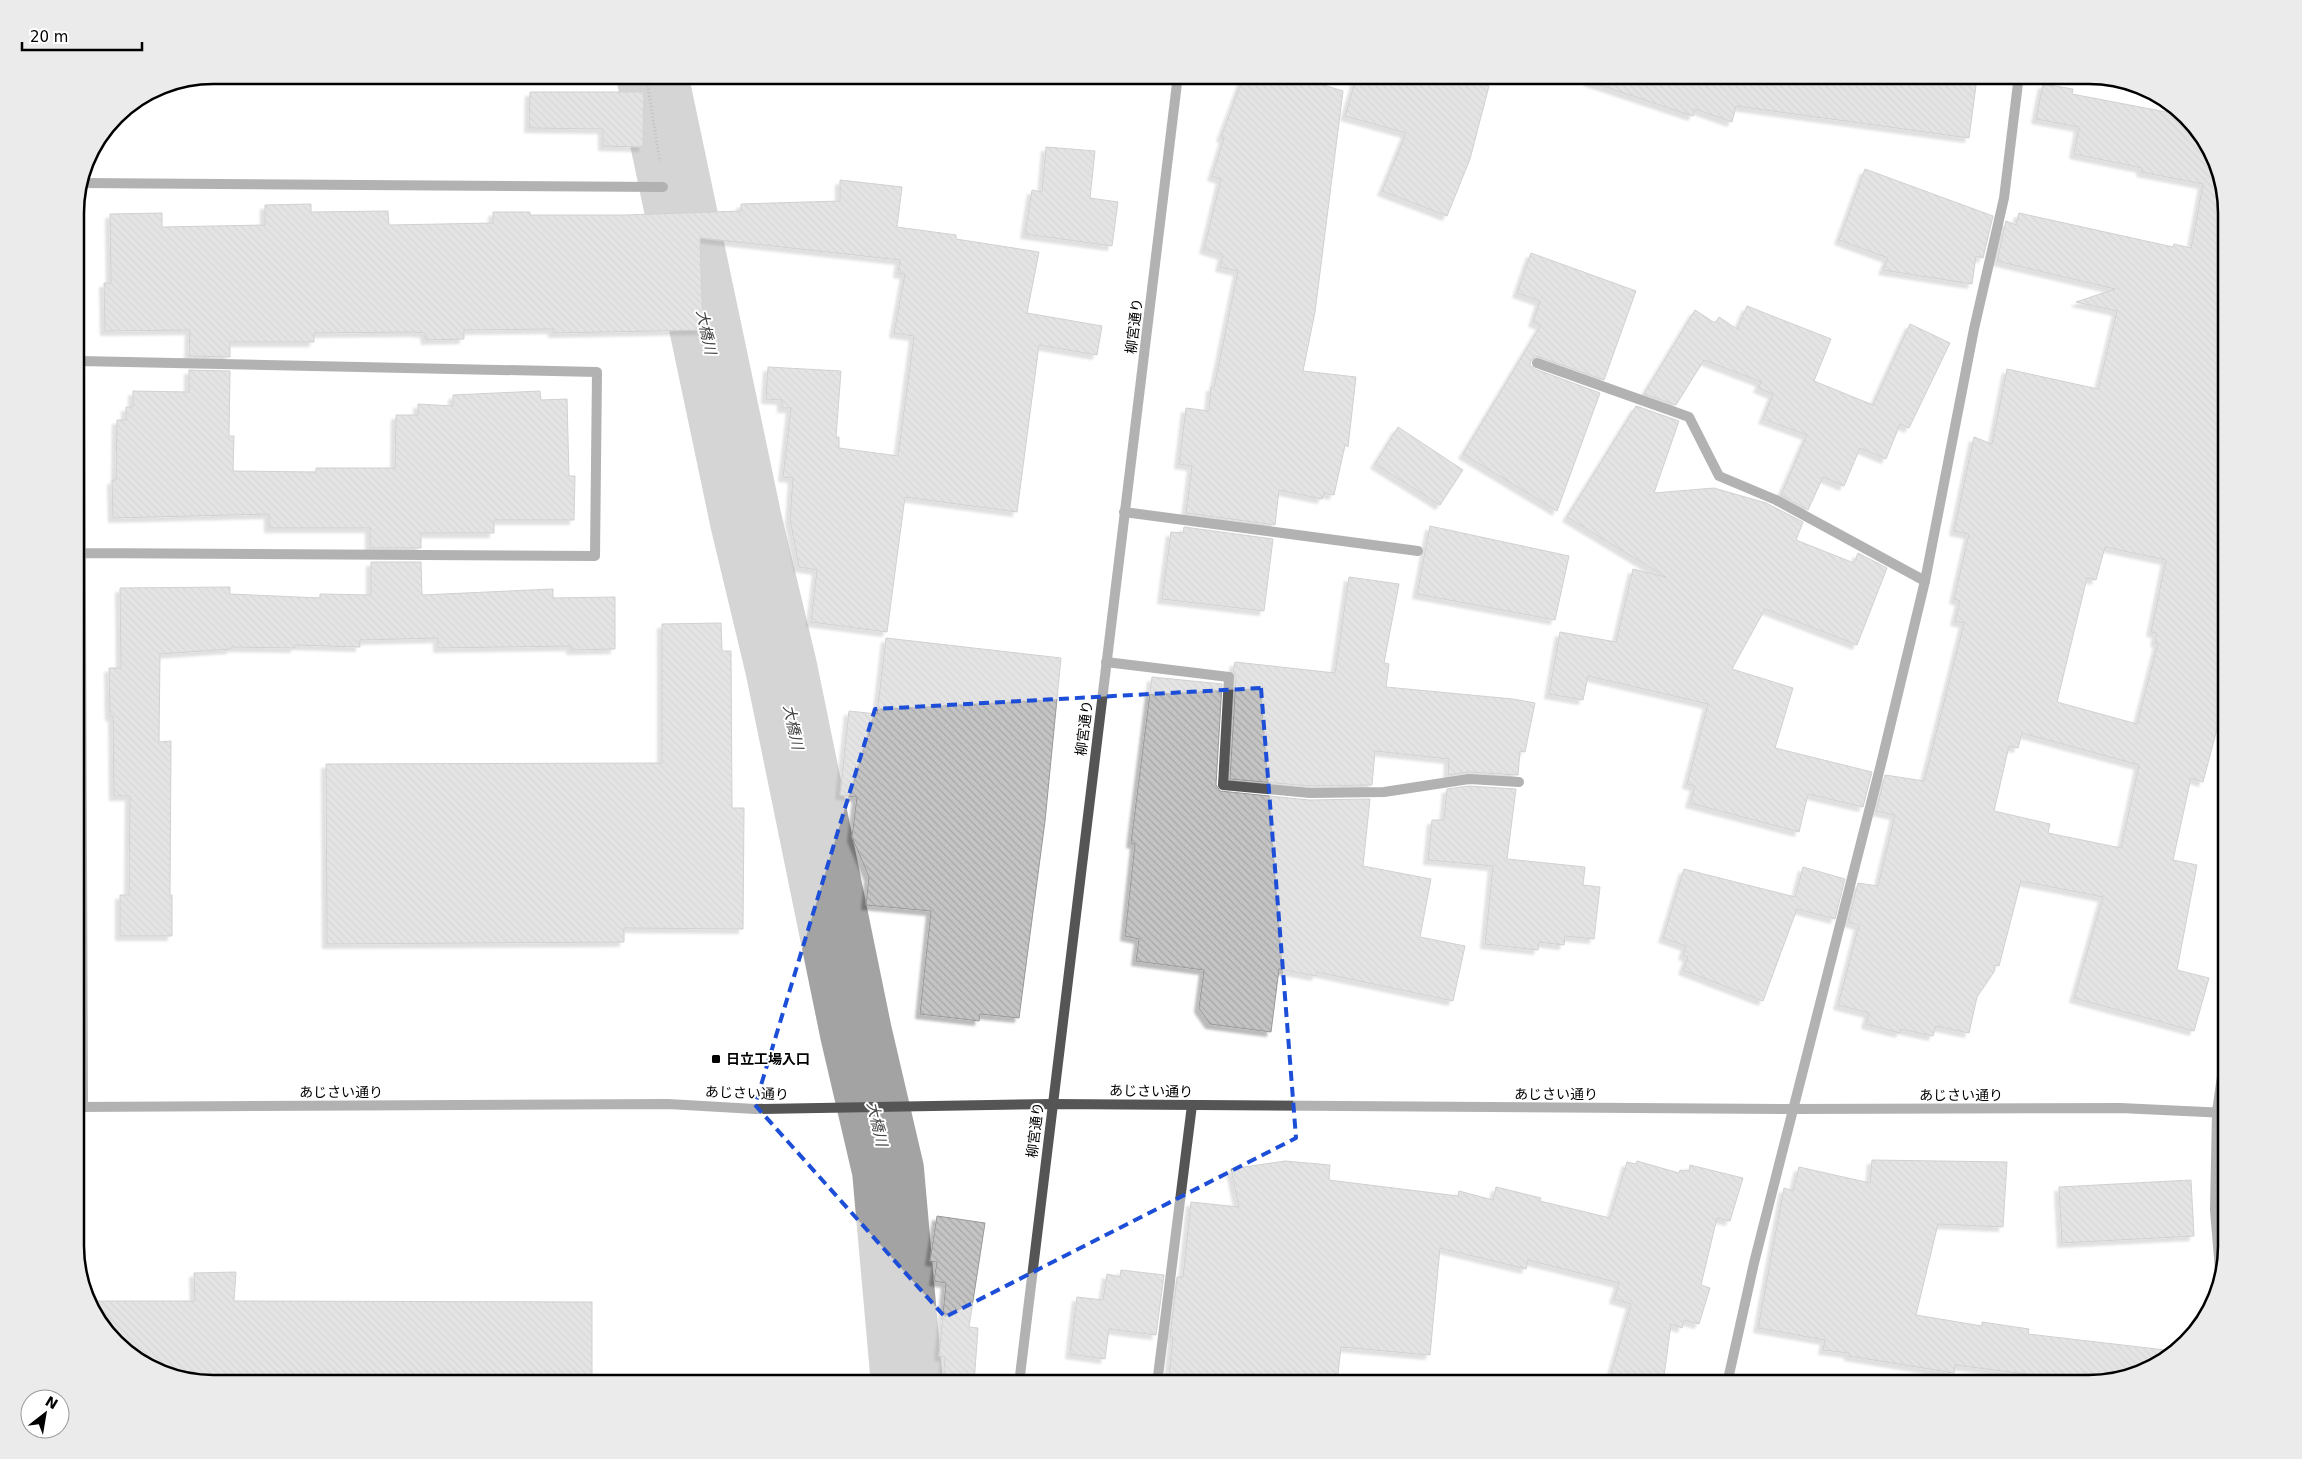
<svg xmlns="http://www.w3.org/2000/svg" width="2302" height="1459" font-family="'DejaVu Sans','Noto Sans JP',sans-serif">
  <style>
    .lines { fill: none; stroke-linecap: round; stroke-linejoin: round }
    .river { stroke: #a3a3a3; stroke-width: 72 }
    .building { fill: url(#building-back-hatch); stroke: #999; fill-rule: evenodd; filter: url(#shadow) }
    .path { stroke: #777; stroke-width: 3; stroke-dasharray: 1 2.5; stroke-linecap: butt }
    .minor { stroke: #555; stroke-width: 10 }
    .tertiary { stroke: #555; stroke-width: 10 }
    .marked { fill: none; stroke: #1d4ed8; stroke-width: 4; stroke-dasharray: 10 6; stroke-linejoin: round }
    .poi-dot { fill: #000; stroke: #fff; stroke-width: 2 }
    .labels { text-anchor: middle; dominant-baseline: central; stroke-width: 4; stroke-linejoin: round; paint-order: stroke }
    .street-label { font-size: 14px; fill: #000; stroke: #fff }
    .poi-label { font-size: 14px; font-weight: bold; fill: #000; stroke: #fff; text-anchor: start }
    .water-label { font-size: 15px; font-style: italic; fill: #444; stroke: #fff }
    .rim { fill: none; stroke: #000; stroke-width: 2.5 }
  </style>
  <defs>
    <pattern id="building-back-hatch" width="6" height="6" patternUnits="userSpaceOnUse" patternTransform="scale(1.25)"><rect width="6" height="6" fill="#c4c4c4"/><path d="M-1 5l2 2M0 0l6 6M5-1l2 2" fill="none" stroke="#a7a7a7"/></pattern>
    <filter id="shadow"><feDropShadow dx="-4.5" dy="4.5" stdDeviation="1" flood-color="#0004"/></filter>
  </defs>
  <rect width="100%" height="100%" fill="#fff"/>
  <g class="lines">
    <polyline class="river" points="652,75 746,521 781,667 856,1033 888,1170 907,1384"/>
  </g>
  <g class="building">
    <polygon points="1244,75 1291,75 1343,91 1315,312 1303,371 1356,377 1348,447 1345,445 1334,495 1324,493 1322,499 1279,490 1275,525 1186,513 1192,466 1179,464 1186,408 1209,411 1211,387 1214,387 1238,271 1220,267 1223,255 1204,249 1221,179 1212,176 1224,138 1221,137"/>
    <polygon points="1357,75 1472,75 1473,82 1489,86 1470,159 1447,216 1382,191 1406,133 1345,116"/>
    <polygon points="1590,75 1952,75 1977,78 1969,138 1736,106 1732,122 1695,109 1693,116 1588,81"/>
    <path d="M2043 84 2073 89 2072 94 2182 115 2209 144 2227 213V691L2203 782 2191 778 2173 860 2197 865 2177 970 2209 978 2194 1031 2074 998 2103 897 2021 881 1999 966 1995 965 1994 972 1977 997 1969 1033 1936 1026 1933 1036 1901 1029 1900 1033 1866 1024 1869 1013 1838 1005 1859 925 1848 922 1858 883 1878 886 1895 815 1876 811 1885 775 1924 781 1964 623 1955 621 1960 601 1954 599 1969 534 1954 531 1974 437 1992 444 2007 369 2098 389 2117 311 2076 302 2115 289 1997 261 2006 221 2016 225 2019 213 2173 247 2174 244 2191 248 2203 184 2141 172 2142 168 2074 154 2079 127 2036 119ZM2105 547 2166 560 2151 632 2157 633 2155 642 2158 643 2137 724 2057 702 2087 578 2096 580ZM2022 733 2139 765 2121 848 2048 833 2050 824 1994 811 2009 746 2018 748Z"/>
    <polygon points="530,92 644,92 643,147 603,146 603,129 529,128"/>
    <polygon points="1046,147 1095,151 1090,198 1118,202 1112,246 1025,234 1032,190 1042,192"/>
    <polygon points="1865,169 1993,216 1983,258 1976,256 1972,284 1883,270 1888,258 1839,240"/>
    <polygon points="840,180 902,187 897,227 956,235 956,239 1039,252 1027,313 1102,326 1097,355 1039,345 1017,512 905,497 887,632 811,622 817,570 799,567 790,519 793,478 783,477 791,408 782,408 782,400 766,399 768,367 841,371 836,437 839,437 839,448 898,456 914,336 894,333 905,274 898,273 900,260 700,238 703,330 553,333 553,329 464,330 464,339 426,340 425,333 414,332 314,333 314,342 230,342 230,357 189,356 190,330 105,331 104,283 111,283 110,214 162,213 162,227 265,225 265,205 311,204 311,212 388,211 389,225 493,223 493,212 530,212 530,215 626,215 741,211 741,204 840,201"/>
    <polygon points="1531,253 1636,291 1604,380 1539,357 1535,356 1531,360 1530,365 1535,369 1600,393 1557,511 1463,454 1541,325 1533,322 1540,301 1517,293"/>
    <polygon points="1747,306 1831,339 1814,381 1873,405 1910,324 1950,343 1909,428 1900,424 1886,459 1860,448 1844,486 1823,477 1808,510 1781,495 1807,435 1763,419 1773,394 1758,388 1761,382 1704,360 1676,405 1644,394 1695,310 1715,323 1719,317 1737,329"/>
    <polygon points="189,370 230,371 229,436 234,436 233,471 316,472 316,468 395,468 396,415 418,415 418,404 453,406 453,395 540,391 541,400 567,399 569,476 575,476 574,520 494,520 494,533 421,533 421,548 370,548 370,528 269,528 269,514 113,518 112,480 116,480 117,420 126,420 126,407 133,407 133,391 189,392"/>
    <polygon points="1636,406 1679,421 1654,493 1714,488 1766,503 1803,522 1796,540 1854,563 1858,553 1887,568 1857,645 1765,609 1732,669 1793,688 1775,748 1872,772 1863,807 1808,794 1799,832 1690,803 1695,786 1687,784 1708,704 1588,676 1583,700 1549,694 1560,632 1616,642 1633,569 1666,577 1567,517"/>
    <polygon points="1398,427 1463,470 1440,505 1375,464"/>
    <polygon points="1430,526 1569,556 1555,620 1417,594"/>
    <polygon points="1184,527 1273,539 1264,611 1162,599 1171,532 1183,533"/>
    <polygon points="371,562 421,562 422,595 553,589 553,598 615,597 615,649 571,650 571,646 438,648 438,638 360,640 360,647 295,645 295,648 231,647 231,649 160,654 159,742 171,741 170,895 172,895 172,936 120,936 120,895 129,895 130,796 114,796 113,716 110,716 109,668 121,668 120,588 230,587 230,594 320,598 320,594 371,595"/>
    <polygon points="1349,577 1399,584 1384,663 1389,664 1386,687 1513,699 1535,703 1525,752 1520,751 1518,775 1469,772 1448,775 1449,759 1375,751 1372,785 1310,786 1230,779 1236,677 1233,671 1235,662 1335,673"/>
    <polygon points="721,623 722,651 731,651 732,808 744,808 743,929 624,928 624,942 327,944 326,764 662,763 662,624"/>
    <polygon points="886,638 1061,658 1045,821 1019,1018 980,1014 979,1021 920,1014 931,911 866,905 869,877 852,837 857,797 840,795 849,711 877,714"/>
    <polygon points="1152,677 1222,684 1216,785 1220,791 1309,800 1370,799 1363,866 1431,879 1420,937 1465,946 1453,1001 1317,972 1316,976 1279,969 1271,1032 1210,1024 1199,1008 1204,970 1136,961 1139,939 1125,936 1135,844 1131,843"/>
    <polygon points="1469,786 1516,789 1507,859 1585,867 1583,885 1600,887 1594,939 1565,936 1564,945 1539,942 1538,950 1485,944 1493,866 1428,860 1432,820 1444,820 1447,789"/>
    <polygon points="1803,867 1845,879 1835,919 1797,909 1763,1001 1683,970 1688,957 1683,955 1686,946 1663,938 1684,869 1795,897"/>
    <polygon points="1872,1160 2007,1162 2003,1227 1938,1224 1916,1315 1982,1326 1982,1322 2029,1329 2028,1334 2174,1351 2158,1366 2118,1376 2084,1373 2083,1381 1955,1365 1954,1373 1849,1356 1849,1353 1823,1350 1825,1340 1758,1328 1784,1188 1793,1191 1799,1167 1870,1183"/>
    <polygon points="1285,1161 1330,1165 1329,1180 1458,1196 1459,1191 1493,1200 1496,1187 1541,1198 1540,1201 1610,1218 1627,1162 1636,1164 1637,1161 1679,1173 1680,1170 1689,1171 1690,1165 1743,1178 1730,1221 1717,1218 1701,1285 1710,1288 1699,1324 1684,1320 1682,1328 1671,1324 1663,1384 1608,1384 1631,1304 1614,1299 1619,1283 1528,1260 1526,1269 1440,1248 1430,1355 1341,1347 1337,1383 1251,1374 1249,1384 1168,1384 1173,1337 1170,1337 1177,1277 1183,1277 1191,1202 1239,1207 1231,1169"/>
    <polygon points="2191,1180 2194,1236 2062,1243 2059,1187"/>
    <polygon points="937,1216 985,1223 969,1327 978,1328 974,1384 943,1384 945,1357 939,1356 946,1283 934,1281 937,1262 930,1261"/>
    <polygon points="1121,1270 1164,1275 1156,1335 1109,1329 1105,1359 1070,1354 1077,1297 1103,1300 1107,1274 1120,1277"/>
    <polygon points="236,1272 234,1301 592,1302 592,1378 187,1376 137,1361 93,1315 89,1301 195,1301 194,1273"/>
  </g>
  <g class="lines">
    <g class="path">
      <polyline points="646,75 660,162"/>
      <polyline points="80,208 80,336"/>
    </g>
    <g class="minor">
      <polyline points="80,183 663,187"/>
      <polyline points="1537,363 1689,417 1719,476 1776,500 1925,581"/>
      <polyline points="1124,512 1418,551"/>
      <polyline points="81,553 595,556 597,372 80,361 83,1107"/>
      <polyline points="1106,662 1229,677 1223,785 1310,793 1384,792 1469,779 1519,782"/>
      <polyline points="2217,1112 2215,1210 2220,1270"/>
      <polyline points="1157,1384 1192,1105"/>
      <polyline points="1727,1384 1754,1263 1881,764 1925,581 1974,329 2004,198 2019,75"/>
    </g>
    <g class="tertiary">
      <polyline points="75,1107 668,1104 755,1109 1052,1104 1794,1109 2120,1108 2227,1113"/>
      <polyline points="2217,1112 2227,1040"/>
      <polyline points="1019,1384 1178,75"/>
    </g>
  </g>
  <path d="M0 0H2302V1459H0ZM1261 688 1296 1138 945 1317 755 1105 875 709Z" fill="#fff" fill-opacity=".55" fill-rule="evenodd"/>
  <path class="marked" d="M1261 688 1296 1138 945 1317 755 1105 875 709Z"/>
  <rect class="poi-dot" x="711" y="1054" width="10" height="10" rx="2.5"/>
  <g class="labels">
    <g class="street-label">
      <text transform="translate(1134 326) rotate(-83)">柳宮通り</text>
      <text transform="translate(1084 728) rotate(-83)">柳宮通り</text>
      <text transform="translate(1151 1091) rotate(1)">あじさい通り</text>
      <text x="341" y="1092">あじさい通り</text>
      <text transform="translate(747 1093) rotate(2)">あじさい通り</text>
      <text x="1556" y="1094">あじさい通り</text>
      <text x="1961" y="1095">あじさい通り</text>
      <text transform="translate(1035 1130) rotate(-83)">柳宮通り</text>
    </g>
    <g class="poi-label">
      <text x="726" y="1059">日立工場入口</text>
    </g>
    <g class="water-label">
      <text transform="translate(706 332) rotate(78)">大橋川</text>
      <text transform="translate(793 727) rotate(78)">大橋川</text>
      <text transform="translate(877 1124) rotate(77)">大橋川</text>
    </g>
  </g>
  <path d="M0 0H2302V1459H0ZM213 84H2089A129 129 0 0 1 2218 213V1246A129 129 0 0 1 2089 1375H213A129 129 0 0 1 84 1246V213A129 129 0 0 1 213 84Z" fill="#ebebeb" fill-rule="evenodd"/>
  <path class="rim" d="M213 84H2089A129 129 0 0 1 2218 213V1246A129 129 0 0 1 2089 1375H213A129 129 0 0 1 84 1246V213A129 129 0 0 1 213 84Z"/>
  <g transform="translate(45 1414) rotate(31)"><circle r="24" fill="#ffffff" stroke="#999999"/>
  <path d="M0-4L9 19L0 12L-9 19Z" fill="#000000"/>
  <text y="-8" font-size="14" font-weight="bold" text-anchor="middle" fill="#000000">N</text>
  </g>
  <path d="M22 42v8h120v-8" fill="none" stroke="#000000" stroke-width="2.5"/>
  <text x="30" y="42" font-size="15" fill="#000000" stroke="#ffffff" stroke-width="4" paint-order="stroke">20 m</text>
</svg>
